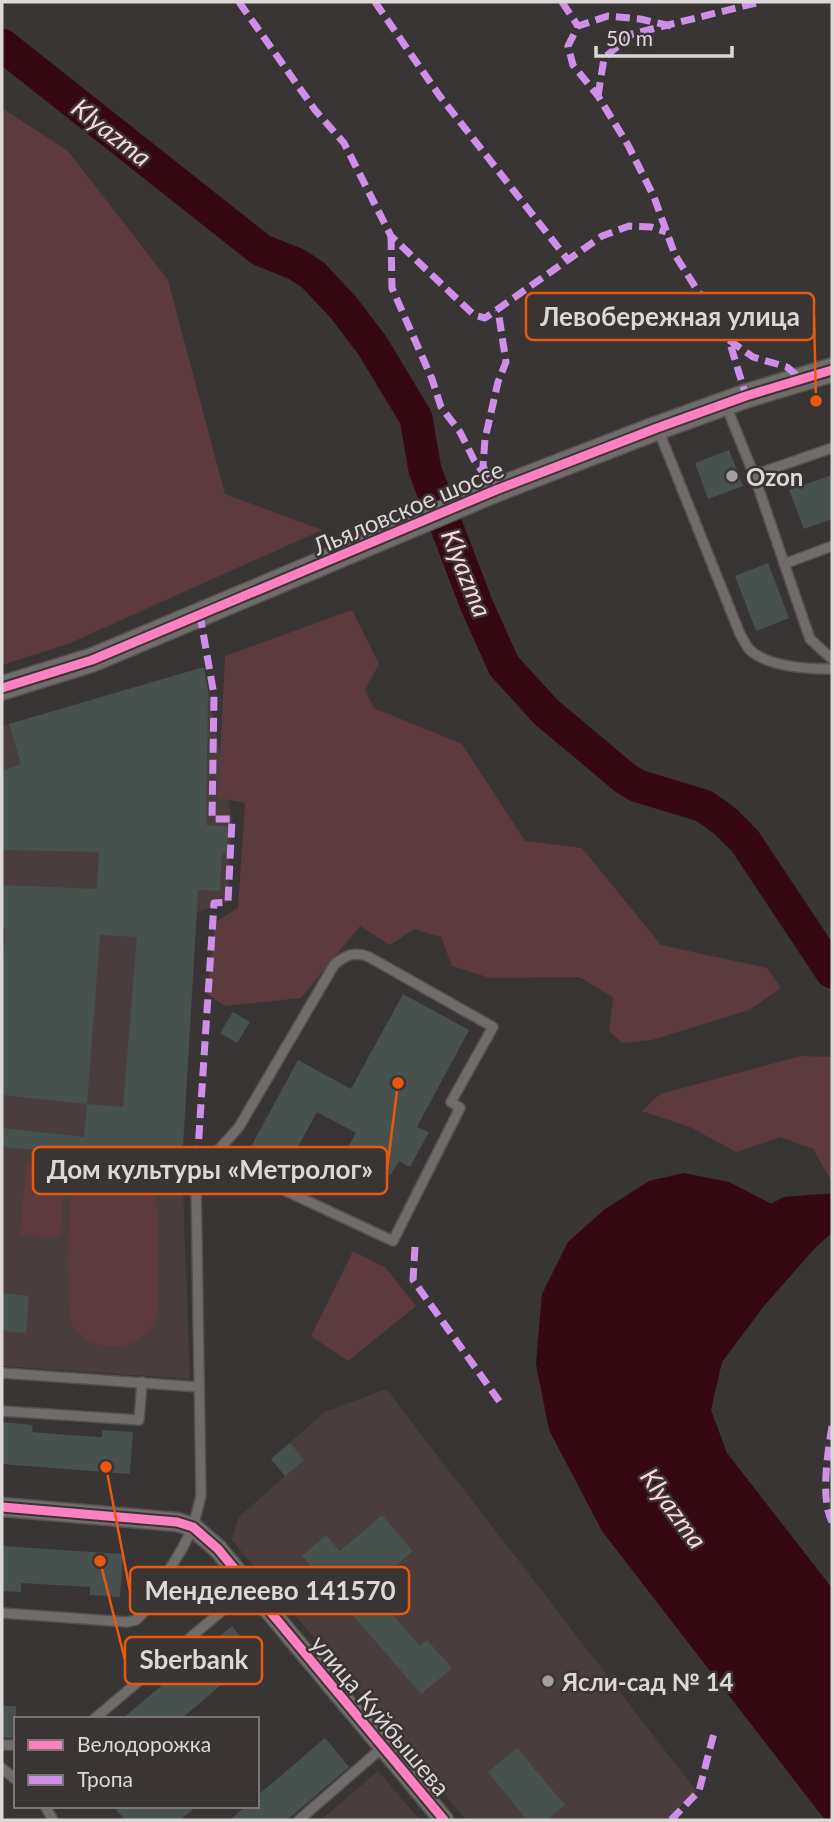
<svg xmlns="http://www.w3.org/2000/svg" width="834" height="1822" font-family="Lato,sans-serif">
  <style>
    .built { fill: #4a3d3e }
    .green { fill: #5c3a3d }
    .water { fill: #360812 }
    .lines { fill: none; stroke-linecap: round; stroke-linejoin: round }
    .river { stroke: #360812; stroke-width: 33 }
    .building { fill: #47514d; fill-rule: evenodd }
    .service-casing { stroke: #565252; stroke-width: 12 }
    .minor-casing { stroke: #565252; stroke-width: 21 }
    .tertiary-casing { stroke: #565252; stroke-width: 26 }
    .service { stroke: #706c6c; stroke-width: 9 }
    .minor { stroke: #706c6c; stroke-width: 18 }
    .tertiary { stroke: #706c6c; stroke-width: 23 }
    .quiet { stroke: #ce8fe9; stroke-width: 7; stroke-dasharray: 14 7; stroke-linecap: butt }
    .cycleway-casing { stroke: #3b3434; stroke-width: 13 }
    .cycleway { stroke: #ff80c0; stroke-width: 9 }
    .poi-dot { fill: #a39f9f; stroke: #3b3434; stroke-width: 2.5 }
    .labels { text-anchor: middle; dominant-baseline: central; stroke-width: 5; stroke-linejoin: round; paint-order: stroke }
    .poi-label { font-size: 24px; font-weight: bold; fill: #dcd8d8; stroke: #3b3434; text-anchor: start }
    .street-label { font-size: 24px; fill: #dcd8d8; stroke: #3b3434 }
    .water-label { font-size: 26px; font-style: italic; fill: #fdd6d8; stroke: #3b3434 }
    .leader { fill: none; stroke: #e8590c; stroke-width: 2.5 }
    .callout-dot { fill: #e8590c; stroke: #3b3434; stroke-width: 2.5 }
    .callout { fill: #3b3434; stroke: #e8590c; stroke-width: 2.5 }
    .callout-label { font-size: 26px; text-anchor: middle; font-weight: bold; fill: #dcd8d8 }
  </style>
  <rect width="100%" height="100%" fill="#3a3535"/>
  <g class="built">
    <polygon points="204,667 232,819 228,902 197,912 182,1163 190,1379 2,1366 2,726"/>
    <polygon points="386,1389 697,1792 665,1820 466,1820 232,1540 239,1517 285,1476 271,1459 325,1412"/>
    <polygon points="378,1771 420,1820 321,1820"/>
  </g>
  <g class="green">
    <polygon points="2,108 68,151 168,280 225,494 322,530 68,644 2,665"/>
    <polygon points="352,610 379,664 365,690 374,708 462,744 525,841 582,848 661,945 767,968 781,988 749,1010 652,1040 622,1043 609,1031 613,997 579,977 490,978 452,966 441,937 414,929 390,945 360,926 301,998 225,1006 207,994 215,922 238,908 245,803 218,798 225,656"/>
    <polygon points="801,1056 832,1057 832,1182 813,1149 781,1137 736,1152 690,1127 642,1111 660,1094"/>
    <polygon points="26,1163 66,1166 60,1238 20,1235"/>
    <path d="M103 1166C169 1165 157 1216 157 1263 157 1279 160 1301 157 1316 153 1331 136 1344 122 1346 103 1349 81 1342 72 1324 65 1311 67 1201 74 1187 80 1175 90 1170 103 1166Z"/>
    <polygon points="353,1251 386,1268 416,1306 348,1361 311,1336"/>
  </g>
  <polygon class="water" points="684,1173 729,1182 789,1213 832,1210 832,1233 815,1248 764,1306 722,1362 711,1410 727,1453 832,1588 832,1820 825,1820 602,1531 549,1430 536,1364 542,1294 568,1242 605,1209 649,1181"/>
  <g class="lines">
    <g class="river">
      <polyline points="2,45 261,250 296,264 313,275 343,307 372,345 416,418 425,470 477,606 504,666 546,712 626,779 638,786 704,806 725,821 745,841 832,972"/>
      <polyline points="749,1233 789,1213 832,1210"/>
    </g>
  </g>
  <g class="building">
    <polygon points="729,450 743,486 708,499 695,463"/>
    <polygon points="832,475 832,519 804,529 789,490"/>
    <polygon points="768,563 789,618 756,631 735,576"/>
    <path d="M204 667 208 692 206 825 227 826V853H222L220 891 198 890 182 1163 2 1147V1128L84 1137 87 1104 2 1095V970L6 929 2 928V885L97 889 99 852 2 850V771L21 764 9 724ZM100 935 137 937 123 1107 87 1104Z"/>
    <polygon points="403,994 469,1030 417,1127 429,1132 410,1167 399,1161 390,1176 345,1152 356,1133 317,1112 283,1174 247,1154 298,1060 351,1089"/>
    <polygon points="233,1012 250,1022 237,1043 220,1033"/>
    <polygon points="2,1293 29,1296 26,1333 2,1331"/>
    <polygon points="2,1422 33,1425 32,1432 67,1435 102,1437 102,1430 133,1432 130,1474 2,1464"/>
    <polygon points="290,1443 304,1460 285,1476 271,1459"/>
    <polygon points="382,1515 413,1551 370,1588 420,1646 427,1640 452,1668 421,1694 302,1556 326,1535 340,1551"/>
    <polygon points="2,1546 123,1554 120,1597 90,1595 90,1587 21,1583 21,1592 2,1591"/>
    <polygon points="232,1626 256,1655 181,1719 122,1719"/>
    <rect x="2" y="1706" width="14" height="32"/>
    <polygon points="325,1738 349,1767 287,1820 230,1820 246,1806 257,1806 257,1796"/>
    <polygon points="517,1748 565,1805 547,1820 527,1820 488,1772"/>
    <polygon points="113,1806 197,1806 180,1820 125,1820"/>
  </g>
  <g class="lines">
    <g class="service-casing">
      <g id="service">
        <polyline points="725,403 754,475 810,639 832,659"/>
        <path d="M658 429 740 634C743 639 746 645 749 649 767 667 809 669 832 669"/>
        <polyline points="754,475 832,448"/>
        <polyline points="784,564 832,546"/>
        <polyline points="2,1373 199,1387"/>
        <polyline points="2,1411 139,1420 142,1382"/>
        <path d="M2 1613 127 1622 136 1620 142 1614 182 1549 193 1527 201 1496 196 1181 206 1164 215 1158 228 1159 286 1191 393 1241 460 1108 451 1102 493 1027 369 957C355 951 345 955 334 965L239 1127 206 1164"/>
        <polyline points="94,1719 249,1588"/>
        <polyline points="2,1745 16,1745"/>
        <polyline points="2,1768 16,1780"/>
        <polyline points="45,1806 53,1820"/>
        <polyline points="299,1820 383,1747"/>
      </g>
    </g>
    <g class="minor-casing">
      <polyline id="minor" points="2,1507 177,1522 193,1527 218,1549 444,1820"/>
    </g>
    <g class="tertiary-casing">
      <polyline id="tertiary" points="2,688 92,660 496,490 657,428 746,396 832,370"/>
    </g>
    <use href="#service" class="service"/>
    <use href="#minor" class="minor"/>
    <use href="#tertiary" class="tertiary"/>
    <g class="quiet">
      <polyline points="239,2 315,110 344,143 391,236 474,315 485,318 602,236 629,226 651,227 666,232"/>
      <polyline points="375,2 439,95 568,260"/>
      <polyline points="562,2 578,26"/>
      <polyline points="671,26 640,19 608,16 578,26 568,46 573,65 598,96 628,145 654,197 675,255 729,340 746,396"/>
      <polyline points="598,96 604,58 632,34 760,2"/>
      <polyline points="391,236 392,288 432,379 441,407 460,432 474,460 496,490"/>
      <polyline points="729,340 753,357 787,367 801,379"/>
      <polyline points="487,474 483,466 485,439 498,382 506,362 498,310"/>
      <polyline points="196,1181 214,903 228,902 232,819 212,819 214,695 200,615"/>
      <polyline points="415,1247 413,1280 502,1405"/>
      <path d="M832 1426C828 1451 820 1499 832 1522"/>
      <polyline points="671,1820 699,1791 714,1733"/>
    </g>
    <g class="cycleway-casing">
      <g id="cycleway">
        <polyline points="2,688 92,660 496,490 657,428 746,396 832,370"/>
        <polyline points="2,1507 177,1522 193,1527 218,1549 444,1820"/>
      </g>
    </g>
    <use href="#cycleway" class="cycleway"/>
  </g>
  <g class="poi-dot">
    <circle cx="732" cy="476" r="7"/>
    <circle cx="548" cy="1681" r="7"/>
  </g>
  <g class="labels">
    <g class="poi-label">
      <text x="746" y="476">Ozon</text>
      <text x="562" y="1681">Ясли-сад № 14</text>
    </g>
    <g class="street-label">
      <text transform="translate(408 507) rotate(-23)">Льяловское шоссе</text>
      <text transform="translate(381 1715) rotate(50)">улица Куйбышева</text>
    </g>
    <g class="water-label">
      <text transform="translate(112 132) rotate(38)">Klyazma</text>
      <text transform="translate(467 573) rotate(68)">Klyazma</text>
      <text transform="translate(674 1508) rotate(54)">Klyazma</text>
    </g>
  </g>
  <path class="leader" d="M816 401L814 317M398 1083L387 1170M106 1467L130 1591M100 1561L125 1660"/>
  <g class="callout-dot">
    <circle cx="816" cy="401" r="7"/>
    <circle cx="398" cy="1083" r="7"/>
    <circle cx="106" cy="1467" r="7"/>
    <circle cx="100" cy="1561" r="7"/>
  </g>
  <g class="callout">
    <rect x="526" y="293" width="288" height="47" rx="7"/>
    <rect x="33" y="1147" width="354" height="47" rx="7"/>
    <rect x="130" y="1567" width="279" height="47" rx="7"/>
    <rect x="125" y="1637" width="137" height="47" rx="7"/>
  </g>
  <g class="callout-label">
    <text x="670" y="326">Левобережная улица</text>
    <text x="210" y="1179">Дом культуры «Метролог»</text>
    <text x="270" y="1600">Менделеево 141570</text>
    <text x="194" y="1669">Sberbank</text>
  </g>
  <rect width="834" height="1822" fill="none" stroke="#dcd8d8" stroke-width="7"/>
  <rect x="14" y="1717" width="245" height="91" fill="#3b3434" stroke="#7b7676" stroke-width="2"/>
  <rect x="28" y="1740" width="35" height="10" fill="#ff80c0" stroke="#7b7676" stroke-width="2"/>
  <text x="77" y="1752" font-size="21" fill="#dcd8d8">Велодорожка</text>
  <rect x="28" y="1775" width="35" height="10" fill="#ce8fe9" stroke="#7b7676" stroke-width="2"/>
  <text x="77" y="1787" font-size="21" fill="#dcd8d8">Тропа</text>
  <path d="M596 46v10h136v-10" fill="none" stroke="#dcd8d8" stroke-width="3.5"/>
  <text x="606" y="46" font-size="21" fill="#dcd8d8" stroke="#3b3434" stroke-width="5" paint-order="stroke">50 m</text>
</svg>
